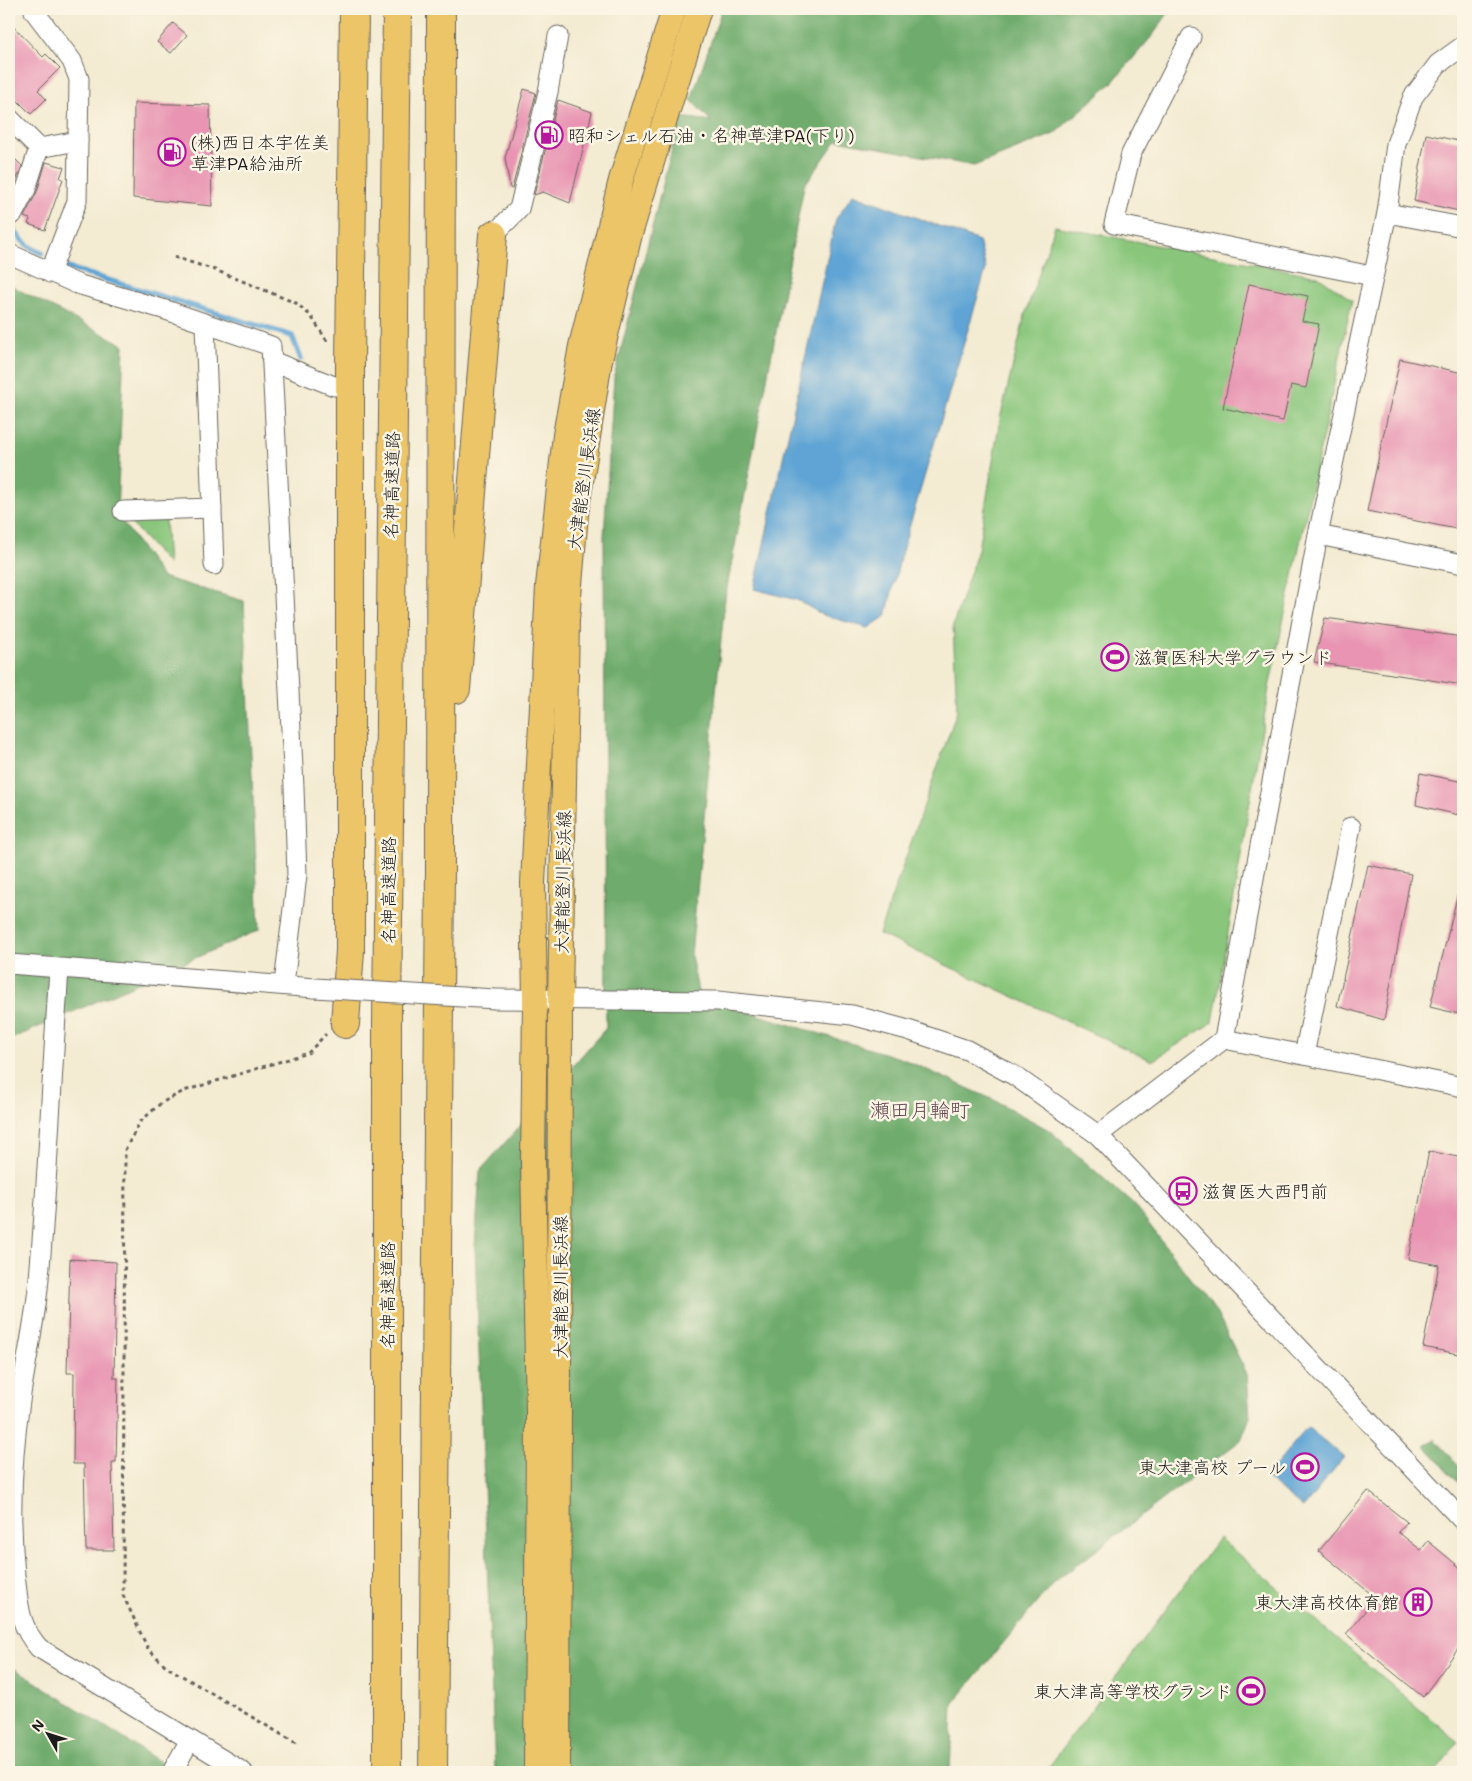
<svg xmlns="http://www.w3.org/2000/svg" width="1472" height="1781" font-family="Mali,'Klee One',sans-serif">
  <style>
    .green { fill: #89c67c; stroke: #52714c }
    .forest { fill: #6eab6c; stroke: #456444 }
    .water { fill: #5ea4d4; stroke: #3d6078 }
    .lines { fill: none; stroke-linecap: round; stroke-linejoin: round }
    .stream { stroke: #5ea4d4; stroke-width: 5.5 }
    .building { fill: #e894b2 }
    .minor-casing { stroke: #67645c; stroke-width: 21 }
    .major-casing { stroke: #67645c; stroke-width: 26 }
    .highway-casing { stroke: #67645c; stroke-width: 30 }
    .path { stroke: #67645c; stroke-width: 3; stroke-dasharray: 4 4; stroke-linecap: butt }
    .minor { stroke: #fff; stroke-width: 19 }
    .major { stroke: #edc569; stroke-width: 24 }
    .highway { stroke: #edc569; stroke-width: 28 }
    .minor-bridge-casing { stroke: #67645c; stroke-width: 21; stroke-linecap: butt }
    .minor-bridge { stroke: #fff; stroke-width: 19 }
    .labels { text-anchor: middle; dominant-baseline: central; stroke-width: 5; stroke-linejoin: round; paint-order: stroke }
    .poi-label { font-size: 18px; fill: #1c1c1c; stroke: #fcf5e5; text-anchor: start }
    .street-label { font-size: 18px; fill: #1c1c1c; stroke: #fcf5e5 }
    .quarter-label { font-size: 20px; fill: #634650; stroke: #fcf5e5 }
  </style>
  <rect width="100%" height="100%" fill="#fcf5e5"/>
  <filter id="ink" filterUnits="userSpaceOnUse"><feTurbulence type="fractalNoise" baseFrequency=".02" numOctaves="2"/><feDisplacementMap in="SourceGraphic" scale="10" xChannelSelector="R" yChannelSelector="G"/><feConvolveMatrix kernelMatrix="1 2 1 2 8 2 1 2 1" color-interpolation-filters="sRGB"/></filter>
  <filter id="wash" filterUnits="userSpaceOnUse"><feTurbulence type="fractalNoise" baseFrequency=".0096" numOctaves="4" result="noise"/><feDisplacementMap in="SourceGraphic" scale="20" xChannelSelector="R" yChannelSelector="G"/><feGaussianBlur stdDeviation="1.12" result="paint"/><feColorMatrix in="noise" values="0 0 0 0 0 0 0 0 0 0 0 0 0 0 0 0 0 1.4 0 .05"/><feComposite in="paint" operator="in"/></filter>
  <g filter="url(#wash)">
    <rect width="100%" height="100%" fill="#f3ebd2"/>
    <g class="green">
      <polygon points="1055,226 1318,276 1352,300 1269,688 1213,1022 1152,1061 879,934 957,711 953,625 978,550 1000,419 1025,315"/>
      <polygon points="165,520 168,564 130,522"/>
      <polygon points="1219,1538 1458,1742 1435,1772 1045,1772"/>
    </g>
    <g class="forest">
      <polygon points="722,9 1171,9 1153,35 1111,84 1054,134 974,166 837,140 804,186 725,598 691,955 699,997 903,1059 994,1100 1049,1130 1136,1207 1217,1314 1247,1374 1250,1417 1241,1440 1052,1584 953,1704 950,1772 495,1772 475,1247 480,1171 606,1028 604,537 614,377 680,117 711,121 691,100"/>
      <polygon points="9,283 17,289 124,345 117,514 162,577 244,601 259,930 9,1040"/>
      <polygon points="1435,1439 1463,1470 1463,1488 1424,1445"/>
      <polygon points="9,1665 176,1772 9,1772"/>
    </g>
    <g class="water">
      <polygon points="853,194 979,241 986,269 901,555 886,616 868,628 823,615 797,600 754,589 836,219"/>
      <polygon points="1307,1427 1344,1457 1303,1508 1266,1478"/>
    </g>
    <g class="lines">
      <g class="stream">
        <path d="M9 222C18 237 26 247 42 253"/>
        <polyline points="68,268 292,336 301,359"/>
      </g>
    </g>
    <g id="blocks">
      <g class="building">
        <polygon points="9,22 43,57 46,54 60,68 38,90 46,99 31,114 9,92"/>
        <polygon points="173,23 187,35 171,53 157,42"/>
        <polygon points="524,89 536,93 512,189 510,188 505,158"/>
        <polygon points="558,100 592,112 570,203 543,192 534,195"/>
        <polygon points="134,103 210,105 212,206 133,198"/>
        <polygon points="1426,134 1463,142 1463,192 1459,211 1414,201"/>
        <polygon points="9,153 22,166 9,198"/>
        <polygon points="46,162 64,167 60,178 63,179 45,230 28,224 30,219 24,217 37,192"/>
        <polygon points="1249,284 1308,296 1302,321 1319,324 1306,388 1291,385 1283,421 1223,408"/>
        <polygon points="1400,359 1463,373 1463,519 1461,530 1367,511"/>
        <polygon points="1325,618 1463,637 1463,685 1314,662"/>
        <polygon points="1420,773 1463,782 1463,816 1416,805"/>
        <polygon points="1368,865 1411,874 1384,1020 1337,1006"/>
        <polygon points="1458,893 1463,894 1463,1015 1430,1007"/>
        <polygon points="1429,1151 1463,1158 1463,1355 1423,1347 1439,1265 1408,1259"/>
        <polygon points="70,1259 116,1262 114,1378 118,1378 116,1462 112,1462 114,1550 86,1550 84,1464 73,1464 74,1373 67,1373"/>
        <polygon points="1368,1491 1407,1522 1398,1532 1421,1550 1428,1541 1463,1570 1463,1642 1423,1697 1346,1634 1376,1598 1319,1551"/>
      </g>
    </g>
  </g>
  <g filter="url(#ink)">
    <use href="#blocks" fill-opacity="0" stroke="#67645c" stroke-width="1"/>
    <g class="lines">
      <g class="minor-casing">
        <g id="minor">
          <polyline points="38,9 34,11 72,61 79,79 77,201 50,273"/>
          <polyline points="1191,37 1131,154 1114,224 1372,276"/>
          <polyline points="9,118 39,148"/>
          <polyline points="39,148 78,141"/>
          <polyline points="1387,213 1463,227"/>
          <polyline points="13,214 26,189 39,148"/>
          <polyline points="493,235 519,209 548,92 558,36"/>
          <polyline points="9,257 12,255 77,284 166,310 271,346 294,787 297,875 284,984"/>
          <polyline points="205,324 214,565"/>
          <polyline points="272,361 334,386"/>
          <polyline points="123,511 212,508"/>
          <polyline points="1318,535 1463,564"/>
          <polyline points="9,964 315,988"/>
          <path d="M59 969C52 1072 48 1175 39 1278 36 1317 27 1355 21 1394 12 1453 9 1515 15 1575 19 1605 18 1624 39 1648L243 1772"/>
          <polyline points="495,999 718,1001 852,1015 908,1030 967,1050 1015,1076 1098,1135 1463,1521"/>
          <polyline points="1224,1039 1463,1087"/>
          <polyline points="1304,1055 1351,827"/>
          <polyline points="1098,1135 1224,1039 1318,535 1387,213 1396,144 1413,97 1438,64 1463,46"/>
          <polyline points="172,1772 190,1740"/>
        </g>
      </g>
      <g class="major-casing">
        <g id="major">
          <polyline points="536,1772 538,1413 533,1162 535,1000 533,883 548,586 565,435 581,346 621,180 674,9"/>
          <polyline points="558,1772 560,1000 567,620 576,514 600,360 630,234 699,9"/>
        </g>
      </g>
      <g class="highway-casing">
        <g id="highway">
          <polyline points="456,689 493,235"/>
          <polyline points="345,1024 350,950 350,364 354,9"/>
          <polyline points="387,1772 387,1024 397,9"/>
          <polyline points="433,1772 440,870 441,9"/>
        </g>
      </g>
      <g class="path">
        <polyline points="174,257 215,270 296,303 311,316 327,341"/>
        <polyline points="9,1063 11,1063"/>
        <polyline points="9,1319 10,1319"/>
        <polyline points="296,1743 167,1667 148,1649 123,1595 125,1150 140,1122 161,1103 184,1091 308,1053 326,1034"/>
      </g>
      <use href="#minor" class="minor"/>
      <use href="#major" class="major"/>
      <use href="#highway" class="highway"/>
      <g class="minor-bridge-casing">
        <polyline id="minor-bridge" points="315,988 495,999"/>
      </g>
      <use href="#minor-bridge" class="minor-bridge"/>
    </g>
  </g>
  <defs>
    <g id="fuel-ring" transform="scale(1.4375)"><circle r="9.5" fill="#fcf5e5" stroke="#b5179e" stroke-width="1.5"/><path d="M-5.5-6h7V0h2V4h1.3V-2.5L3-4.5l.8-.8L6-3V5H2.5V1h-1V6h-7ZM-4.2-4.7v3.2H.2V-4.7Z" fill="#b5179e"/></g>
    <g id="stadium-ring" transform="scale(1.4375)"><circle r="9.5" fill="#fcf5e5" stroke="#b5179e" stroke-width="1.5"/><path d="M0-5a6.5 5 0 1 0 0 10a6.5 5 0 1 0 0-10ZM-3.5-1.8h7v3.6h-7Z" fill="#b5179e"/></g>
    <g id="bus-ring" transform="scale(1.4375)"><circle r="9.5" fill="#fcf5e5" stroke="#b5179e" stroke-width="1.5"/><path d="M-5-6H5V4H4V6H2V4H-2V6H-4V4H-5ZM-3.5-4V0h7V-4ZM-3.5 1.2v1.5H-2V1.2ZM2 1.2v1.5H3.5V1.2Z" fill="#b5179e"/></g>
    <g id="building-ring" transform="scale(1.4375)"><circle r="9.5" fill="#fcf5e5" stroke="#b5179e" stroke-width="1.5"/><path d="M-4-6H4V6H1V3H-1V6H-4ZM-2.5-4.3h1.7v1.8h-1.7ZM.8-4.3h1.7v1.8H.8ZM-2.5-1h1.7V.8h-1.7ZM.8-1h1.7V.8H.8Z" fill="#b5179e"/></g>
  </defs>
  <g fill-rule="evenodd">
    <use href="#fuel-ring" x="549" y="135"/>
    <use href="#fuel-ring" x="172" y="152"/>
    <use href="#stadium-ring" x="1115" y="657"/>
    <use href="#bus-ring" x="1183" y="1191"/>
    <use href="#stadium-ring" x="1305" y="1467"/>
    <use href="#building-ring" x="1418" y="1602"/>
    <use href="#stadium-ring" x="1251" y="1691"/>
  </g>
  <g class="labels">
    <g class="poi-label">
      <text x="568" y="135">昭和シェル石油・名神草津PA(下り)</text>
      <text x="191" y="142">(株)西日本宇佐美<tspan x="191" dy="21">草津PA給油所</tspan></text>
      <text x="1134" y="657">滋賀医科大学グラウンド</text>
      <text x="1202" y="1191">滋賀医大西門前</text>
      <text x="1286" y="1467" text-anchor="end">東大津高校 プール</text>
      <text x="1399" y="1602" text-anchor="end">東大津高校体育館</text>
      <text x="1232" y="1691" text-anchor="end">東大津高等学校グランド</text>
    </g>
    <g class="street-label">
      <text transform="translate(583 479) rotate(-82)">大津能登川長浜線</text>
      <text transform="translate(391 485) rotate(-89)">名神高速道路</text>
      <text transform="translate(562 882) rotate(-89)">大津能登川長浜線</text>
      <text transform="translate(388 890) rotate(-90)">名神高速道路</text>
      <text transform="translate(560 1287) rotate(-90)">大津能登川長浜線</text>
      <text transform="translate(387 1295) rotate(-90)">名神高速道路</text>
    </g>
    <g class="quarter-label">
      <text x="920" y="1109">瀬田月輪町</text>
    </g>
  </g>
  <rect width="1472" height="1781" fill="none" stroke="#fcf5e5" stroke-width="30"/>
  <g transform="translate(48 1734) rotate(309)" stroke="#fcf5e5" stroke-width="4" paint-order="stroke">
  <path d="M0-4L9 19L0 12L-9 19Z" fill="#1c1c1c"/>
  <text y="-8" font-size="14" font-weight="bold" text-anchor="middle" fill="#1c1c1c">N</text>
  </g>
</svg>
